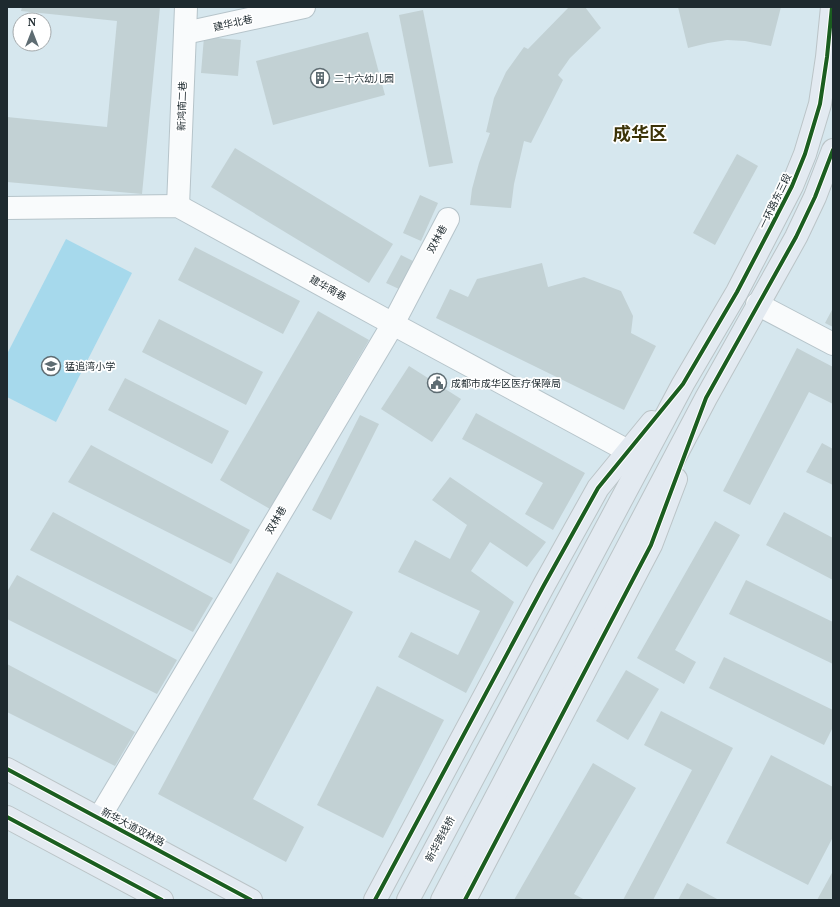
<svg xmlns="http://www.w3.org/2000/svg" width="840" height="907" font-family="'PT Serif','Noto Sans SC',serif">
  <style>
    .green { fill: #a6d9ec }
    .building { fill: #c2d1d4 }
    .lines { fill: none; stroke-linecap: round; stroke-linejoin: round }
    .street-casing { stroke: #b6c4ca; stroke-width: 24 }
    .primary-casing { stroke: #bbc4c7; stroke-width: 24 }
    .street { stroke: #f9fbfc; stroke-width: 22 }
    .primary { stroke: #e3eaf1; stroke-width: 22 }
    .cycleway-casing { stroke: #fff; stroke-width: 6 }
    .cycleway { stroke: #1b5e20; stroke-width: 4 }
    .labels { text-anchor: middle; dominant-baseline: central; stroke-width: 3.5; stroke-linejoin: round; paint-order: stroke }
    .street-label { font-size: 10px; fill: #1e2a2f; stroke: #fff }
    .poi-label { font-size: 10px; fill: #1e2a2f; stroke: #fff; text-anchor: start }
    .town-label { font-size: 18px; font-weight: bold; fill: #3c3307; stroke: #fff }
  </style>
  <rect width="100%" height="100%" fill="#d6e7ee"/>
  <polygon class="green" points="66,239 132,273 56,422 7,397 7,354"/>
  <g class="building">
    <polygon points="22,7 160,7 142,194 7,182 7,117 107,127 117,21 21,11"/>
    <polygon points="569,7 585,7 601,28 570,58 558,75 563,80 531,143 524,141 514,184 511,208 470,205 472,189 479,163 490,133 486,132 494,98 506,72 524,47 528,49"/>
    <polygon points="678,7 781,7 771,46 745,41 727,40 708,43 688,48"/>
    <polygon points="423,10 453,163 429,167 399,15"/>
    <polygon points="368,32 385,95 273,125 256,61"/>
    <polygon points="204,37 241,40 238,76 201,73"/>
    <polygon points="235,148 393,244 369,283 211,187"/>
    <polygon points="737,154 758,166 715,245 693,233"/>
    <polygon points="420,195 438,203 421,241 403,233"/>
    <polygon points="195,247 300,301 283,334 178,280"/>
    <polygon points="401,255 413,261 399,289 386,283"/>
    <polygon points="542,263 548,287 584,277 621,291 633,316 631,333 656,346 624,410 436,318 450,289 468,297 477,279"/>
    <polygon points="833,308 833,327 825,323"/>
    <polygon points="318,311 369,340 270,509 220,480"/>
    <polygon points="159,319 263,372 246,405 142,352"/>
    <polygon points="797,348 833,367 833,404 809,392 750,505 723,491"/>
    <polygon points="409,366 461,399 432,442 381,409"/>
    <polygon points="125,378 229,431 212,464 108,410"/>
    <polygon points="476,413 585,473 553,530 525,514 543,483 462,439"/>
    <polygon points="360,415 379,424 331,520 312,510"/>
    <polygon points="822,443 833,449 833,485 806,472"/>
    <polygon points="91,445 250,530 231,564 68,482"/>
    <polygon points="450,477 546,542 527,567 490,542 471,571 514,602 466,693 398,657 411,632 458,655 480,611 398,572 415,540 450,559 467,525 432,500"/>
    <polygon points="53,512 213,598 193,632 30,550"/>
    <polygon points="784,512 833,538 833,580 766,545"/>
    <polygon points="715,521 740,535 675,650 696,662 684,684 637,658"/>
    <polygon points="277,572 353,612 253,799 304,827 286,862 158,794"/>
    <polygon points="17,575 177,660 157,694 7,619 7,592"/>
    <polygon points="746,580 833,622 833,664 729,614"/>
    <polygon points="724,657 833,710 833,727 824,745 709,688"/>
    <polygon points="7,664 135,732 115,766 7,712"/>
    <polygon points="626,670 659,689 628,740 596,721"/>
    <polygon points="377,686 444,720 383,838 317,805"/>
    <polygon points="661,711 733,748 653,900 623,900 692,770 644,745"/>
    <polygon points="771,755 833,787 833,837 808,885 726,843"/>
    <polygon points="593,763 636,788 574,894 585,900 514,900"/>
    <polygon points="833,871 833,900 817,900"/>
    <polygon points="687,883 719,900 678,900"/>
  </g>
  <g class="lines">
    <g class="street-casing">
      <g id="street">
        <polyline points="185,33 304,7"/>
        <polyline points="178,206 186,7"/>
        <polyline points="7,208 178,206 393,324 628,451"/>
        <polyline points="757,304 833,344"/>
        <polyline points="99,818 393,324 448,219"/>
      </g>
    </g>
    <g class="primary-casing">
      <g id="primary">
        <polyline points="7,769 251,900"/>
        <polyline points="7,817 162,900"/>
        <polyline points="375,900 544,585 598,488 652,422"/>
        <polyline points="408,900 683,384 737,292 792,186 805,154 820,104 827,57 832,7"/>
        <polyline points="442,900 706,398 796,237 815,197 833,150"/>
        <polyline points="465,900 651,545 676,479"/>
      </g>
    </g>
    <use href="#street" class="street"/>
    <use href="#primary" class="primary"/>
    <g class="cycleway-casing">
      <g id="cycleway">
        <polyline points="7,769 251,900"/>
        <polyline points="7,817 162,900"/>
        <polyline points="375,900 544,585 598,488 683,384 737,292 772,225 792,186 805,154 820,104 827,57 832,7"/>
        <polyline points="465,900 651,545 706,398 796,237 815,197 833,150"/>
      </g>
    </g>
    <use href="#cycleway" class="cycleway"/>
  </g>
  <defs>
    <g id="building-ring" transform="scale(1)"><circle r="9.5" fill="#fff" stroke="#5e6c72" stroke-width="1.5"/><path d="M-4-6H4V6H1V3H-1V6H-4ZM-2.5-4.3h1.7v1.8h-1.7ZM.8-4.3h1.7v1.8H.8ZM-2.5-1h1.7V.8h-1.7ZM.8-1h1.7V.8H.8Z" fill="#5e6c72"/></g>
    <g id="school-ring" transform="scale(1)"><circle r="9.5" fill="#fff" stroke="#5e6c72" stroke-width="1.5"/><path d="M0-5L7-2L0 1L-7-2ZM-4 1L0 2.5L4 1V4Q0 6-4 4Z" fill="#5e6c72"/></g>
    <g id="civic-ring" transform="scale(1)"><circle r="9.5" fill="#fff" stroke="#5e6c72" stroke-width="1.5"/><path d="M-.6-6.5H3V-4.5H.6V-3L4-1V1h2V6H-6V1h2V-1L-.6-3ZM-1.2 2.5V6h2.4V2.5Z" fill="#5e6c72"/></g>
  </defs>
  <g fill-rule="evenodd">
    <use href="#building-ring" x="320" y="78"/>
    <use href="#school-ring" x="51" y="366"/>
    <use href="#civic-ring" x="437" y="383"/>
  </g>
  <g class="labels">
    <g class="street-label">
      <text transform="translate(233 23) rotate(-13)">建华北巷</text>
      <text transform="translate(182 106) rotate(-88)">新鸿南二巷</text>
      <text transform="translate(775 201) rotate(-64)">一环路东三段</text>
      <text transform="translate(437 239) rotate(-62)">双林巷</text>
      <text transform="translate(328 288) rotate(29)">建华南巷</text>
      <text transform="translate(276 520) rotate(-59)">双林巷</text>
      <text transform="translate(133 827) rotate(28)">新华大道双林路</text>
      <text transform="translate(440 839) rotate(-62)">新华跨线桥</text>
    </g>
    <g class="poi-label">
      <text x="334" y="78">二十六幼儿园</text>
      <text x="65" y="366">猛追湾小学</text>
      <text x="451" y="383">成都市成华区医疗保障局</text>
    </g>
    <g class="town-label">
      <text x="640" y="133">成华区</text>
    </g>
  </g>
  <rect width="840" height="907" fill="none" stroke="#1e2a2f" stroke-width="16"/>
  <g transform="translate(32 32)"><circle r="19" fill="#ffffff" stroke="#a5aaac"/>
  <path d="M0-3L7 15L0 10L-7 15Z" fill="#5e6c72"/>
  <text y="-6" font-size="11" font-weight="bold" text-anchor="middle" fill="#1e2a2f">N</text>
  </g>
</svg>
